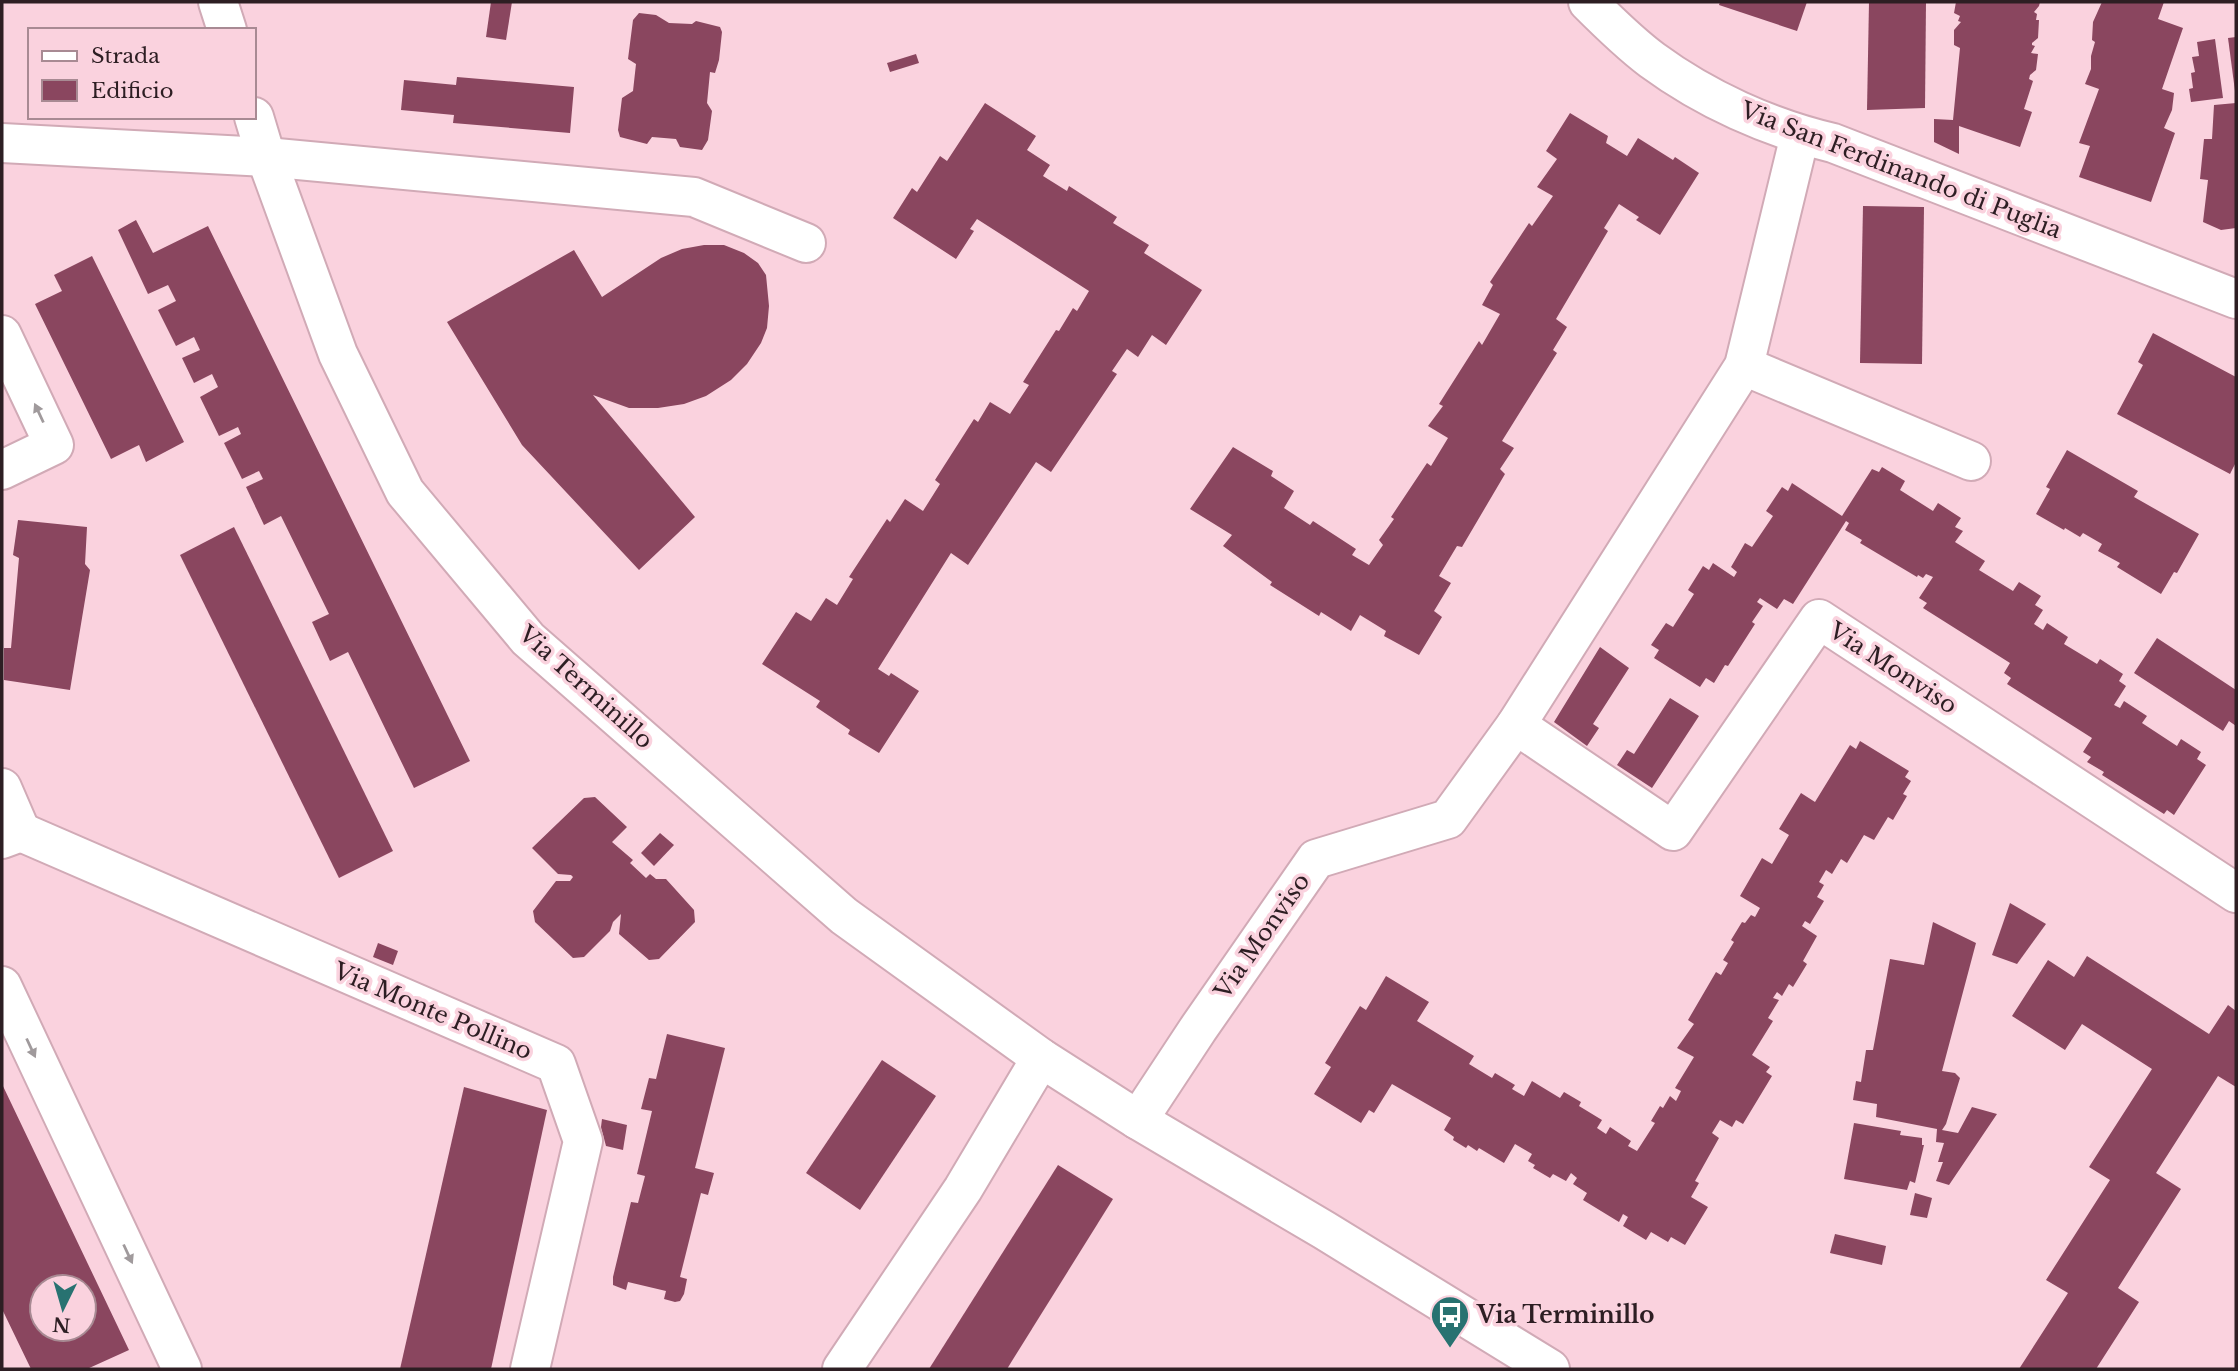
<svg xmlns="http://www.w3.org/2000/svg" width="2238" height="1371" font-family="'Libre Baskerville',serif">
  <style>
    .building { fill: #8a465f; fill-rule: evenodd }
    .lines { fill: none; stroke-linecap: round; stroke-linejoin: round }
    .minor-casing { stroke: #d1aab6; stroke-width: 42 }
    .minor { stroke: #fff; stroke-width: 38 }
    .oneway { fill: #a09a9c }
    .labels { text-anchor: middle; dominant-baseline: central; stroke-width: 7; stroke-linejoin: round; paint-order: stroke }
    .street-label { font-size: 23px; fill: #2d1e23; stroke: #fad2de }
    .poi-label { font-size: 23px; font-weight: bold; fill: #2d1e23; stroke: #fad2de; text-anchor: start }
  </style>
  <rect width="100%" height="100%" fill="#fad2de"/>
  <g class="building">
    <polygon points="491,2 512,2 506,40 486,37"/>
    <polygon points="1720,2 1807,2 1797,31 1719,5"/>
    <polygon points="1869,2 1926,2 1925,108 1867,110"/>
    <polygon points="1956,2 2040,2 2039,6 2034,12 2037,14 2036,20 2039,20 2038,38 2032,43 2032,45 2035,46 2031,53 2038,54 2036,70 2030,75 2029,79 2033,81 2024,109 2032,112 2020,147 1959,126 1959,154 1934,142 1934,119 1953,120 1960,48 1954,45 1954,30 1961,22 1958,21 1960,16 1954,13"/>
    <polygon points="2102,2 2164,2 2158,19 2183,28 2162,89 2174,93 2172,110 2164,128 2175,133 2151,202 2079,177 2090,146 2079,143 2099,89 2085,84 2091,69 2091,56 2095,42 2092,40 2093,22"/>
    <polygon points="639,13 656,15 669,23 692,24 696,21 720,27 722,32 719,60 715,73 710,72 707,103 712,111 708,140 702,150 680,147 676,139 652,137 647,144 620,137 618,130 622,98 633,91 636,64 628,59 633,20"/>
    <polygon points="2236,37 2236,91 2235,91 2228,38"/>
    <polygon points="2215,39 2223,98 2191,102 2189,89 2193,88 2191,73 2195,72 2192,57 2199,56 2197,42"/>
    <polygon points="916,54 919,63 890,72 887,63"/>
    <polygon points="457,77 574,87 570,133 453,123 454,115 401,110 404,80 456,85"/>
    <polygon points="985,103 1036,136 1027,150 1050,165 1043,176 1067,191 1069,186 1117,217 1113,223 1149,245 1144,253 1202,290 1166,345 1152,335 1138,357 1127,349 1112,371 1117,374 1051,472 1036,462 968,565 951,553 878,669 889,676 891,673 919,691 879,753 848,734 850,730 816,707 820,701 762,664 796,612 811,621 826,598 837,605 853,579 849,577 887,519 890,522 905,499 923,511 940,484 935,480 974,419 978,422 990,402 1010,414 1029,385 1023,382 1056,330 1059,331 1073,308 1077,311 1089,291 977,219 970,229 974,231 956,259 893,218 912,188 917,192 940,156 947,161"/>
    <polygon points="2236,103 2236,228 2221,230 2203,222 2208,180 2200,179 2204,139 2212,139 2214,105"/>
    <polygon points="1570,113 1608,136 1606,143 1627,156 1638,138 1673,160 1675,157 1699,173 1660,235 1636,220 1639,217 1619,204 1604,228 1608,231 1556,319 1567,327 1553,350 1557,353 1502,441 1514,448 1500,469 1505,474 1462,547 1457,546 1439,576 1451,583 1434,611 1442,617 1419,655 1384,636 1386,631 1360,615 1351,631 1321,612 1319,616 1270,585 1272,582 1223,546 1232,535 1190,509 1233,447 1273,471 1271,476 1294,491 1284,508 1310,525 1313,521 1356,549 1352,555 1369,565 1383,545 1379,540 1394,519 1391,517 1427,463 1431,466 1448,438 1428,426 1443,406 1439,404 1479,341 1482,345 1500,314 1482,305 1493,285 1490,282 1529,223 1532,226 1553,196 1537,187 1557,159 1546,151"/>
    <polygon points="1863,206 1924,207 1922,364 1860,363"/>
    <polygon points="136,220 153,253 208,226 470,761 414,788 348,652 330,661 312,622 329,614 281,516 264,525 246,487 263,479 259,471 242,479 224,443 241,434 238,427 219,436 200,397 218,387 212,374 194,383 182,358 200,350 194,337 176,346 158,310 176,301 168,285 148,294 118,230"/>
    <polygon points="704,245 724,245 744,253 758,263 766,275 769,306 767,328 761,343 747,364 731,380 706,396 684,404 658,408 629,408 593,395 695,517 639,570 522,445 447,322 574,250 602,297 661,258 682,249"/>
    <polygon points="92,256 184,442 146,462 139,445 111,459 35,304 62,291 54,275"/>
    <polygon points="2153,333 2236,377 2236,462 2230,474 2117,414 2143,365 2138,362"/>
    <polygon points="2067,450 2138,491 2134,497 2199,534 2177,573 2174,572 2161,594 2117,567 2120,563 2098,551 2102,544 2083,533 2080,537 2065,528 2064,530 2036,514 2050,489 2046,487"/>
    <polygon points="1882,467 1905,481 1900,490 1933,511 1938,503 1961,518 1955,527 1963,531 1955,542 1985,561 1979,570 2013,591 2019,582 2041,596 2035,605 2043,610 2034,624 2043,630 2047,623 2068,637 2064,644 2097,664 2100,659 2123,674 2119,681 2126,686 2114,705 2120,708 2124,701 2147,716 2142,723 2177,746 2181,739 2201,752 2197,759 2206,765 2174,815 2167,810 2164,814 2102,775 2104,772 2087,762 2091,757 2083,752 2092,738 2007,684 2011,678 2004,673 2010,663 1923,608 1927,603 1919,598 1933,577 1926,574 1923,578 1918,575 1917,577 1860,543 1862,540 1845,530 1849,523 1846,521 1793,604 1784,599 1777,609 1760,598 1757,602 1763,606 1752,622 1755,624 1728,666 1725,665 1714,683 1706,678 1700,687 1654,658 1659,650 1651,645 1666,623 1673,627 1694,594 1688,590 1703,566 1709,570 1713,563 1734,577 1737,572 1731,567 1745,543 1752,547 1773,516 1766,511 1782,487 1788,491 1792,483 1842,516 1872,469 1879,472"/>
    <polygon points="18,520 87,527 85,564 90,570 70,690 4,680 4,648 11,648 19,558 13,555"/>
    <polygon points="234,527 393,851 339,878 180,555"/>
    <polygon points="2157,638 2236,690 2236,726 2229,721 2223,731 2134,673"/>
    <polygon points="1600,647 1629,668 1593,724 1599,728 1587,746 1554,722"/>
    <polygon points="1670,698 1699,716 1652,788 1617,765 1627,750 1634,754"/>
    <polygon points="1860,741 1909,771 1905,777 1911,781 1903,794 1907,796 1893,820 1888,817 1874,840 1864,835 1847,863 1841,859 1832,874 1826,870 1819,882 1824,885 1817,897 1824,901 1810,924 1805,921 1802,926 1817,936 1803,961 1807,964 1793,987 1789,984 1782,996 1777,992 1773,998 1779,1000 1768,1018 1773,1021 1752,1055 1770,1067 1766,1072 1772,1076 1743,1124 1736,1120 1732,1127 1720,1120 1712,1133 1719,1138 1695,1181 1699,1183 1691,1197 1708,1207 1685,1245 1671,1237 1668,1242 1651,1232 1646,1240 1623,1226 1628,1217 1623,1214 1619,1222 1583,1200 1587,1193 1573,1184 1577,1178 1571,1173 1566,1181 1553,1174 1550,1178 1533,1168 1535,1165 1528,1161 1532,1154 1515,1144 1504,1163 1479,1148 1477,1151 1468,1145 1466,1148 1453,1140 1454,1137 1444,1130 1451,1118 1392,1084 1374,1113 1369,1110 1361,1123 1314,1094 1331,1067 1325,1063 1360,1006 1366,1010 1386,976 1429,1002 1417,1021 1474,1056 1469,1064 1492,1078 1495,1073 1515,1085 1512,1089 1524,1096 1532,1081 1560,1098 1564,1092 1581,1102 1579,1106 1602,1120 1597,1128 1606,1134 1610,1127 1631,1141 1628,1146 1637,1151 1655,1123 1651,1121 1660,1106 1663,1108 1670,1096 1676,1101 1681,1091 1675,1088 1694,1057 1677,1048 1694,1024 1688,1020 1716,972 1721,975 1728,963 1723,960 1734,942 1731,940 1742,922 1745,923 1751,915 1755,917 1760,908 1740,896 1762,858 1772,864 1789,835 1779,829 1801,793 1815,802 1850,745 1856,749"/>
    <polygon points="595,797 627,827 612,842 633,860 630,863 646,878 650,874 656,879 666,879 694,910 695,922 659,959 649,960 619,934 621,914 613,922 610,931 584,957 573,958 535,922 533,911 556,881 570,881 573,877 571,875 558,874 532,848 584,798"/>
    <polygon points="660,833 674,845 654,866 641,853"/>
    <polygon points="2010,903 2046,924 2017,964 1992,955"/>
    <polygon points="1933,922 1976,943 1942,1071 1955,1073 1960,1078 1946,1124 1942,1130 1958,1133 1972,1107 1997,1114 1949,1185 1936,1181 1943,1162 1938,1162 1944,1143 1936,1142 1937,1129 1876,1117 1877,1104 1853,1100 1856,1081 1861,1082 1866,1050 1873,1050 1890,959 1924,965"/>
    <polygon points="378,943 398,951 393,965 373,957"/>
    <polygon points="2087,956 2209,1034 2228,1005 2236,1011 2236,1087 2218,1076 2156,1173 2181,1189 2118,1288 2139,1302 2096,1369 2019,1369 2068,1293 2046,1280 2110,1180 2089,1167 2152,1069 2082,1024 2065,1050 2012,1016 2048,960 2074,977"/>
    <polygon points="667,1034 725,1048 695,1168 714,1173 708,1195 701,1193 680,1277 687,1279 684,1294 680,1301 675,1302 664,1299 666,1291 628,1282 626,1290 618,1287 613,1285 613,1277 631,1202 638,1203 645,1176 637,1174 652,1111 641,1109 649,1078 656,1079"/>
    <polygon points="882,1060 936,1096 860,1210 806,1173"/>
    <path d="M2 1084 129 1350 87 1369H31L2 1309ZM42 1287H84V1329H42Z"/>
    <polygon points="464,1087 547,1110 491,1369 400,1369"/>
    <polygon points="602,1119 627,1125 623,1150 606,1146 601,1127"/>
    <polygon points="1854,1123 1901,1131 1900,1135 1922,1138 1922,1145 1924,1145 1915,1183 1910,1181 1907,1190 1844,1179"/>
    <polygon points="1058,1165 1113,1199 1007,1369 929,1369"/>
    <polygon points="1915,1193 1932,1198 1927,1218 1910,1215"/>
    <polygon points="1835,1234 1886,1246 1882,1265 1830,1253"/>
  </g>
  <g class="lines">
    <g class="minor-casing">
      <g id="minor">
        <polyline points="218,2 227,30"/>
        <path d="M1588 2C1606 20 1632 45 1652 60 1705 99 1769 128 1833 143L2236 299"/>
        <polyline points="254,117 266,157 338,354 405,492 528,639 844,916 1041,1058 1138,1120 1324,1230 1550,1369"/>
        <polyline points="2,143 266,157 694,197 806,243"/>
        <polyline points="2,335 54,445 2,470"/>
        <polyline points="1744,366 1971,461"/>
        <polyline points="1516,725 1673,831 1819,619 2236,893"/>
        <polyline points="2,788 21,832 2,839"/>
        <polyline points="21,832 556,1064 583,1141 530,1369"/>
        <polyline points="2,986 182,1369"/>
        <polyline points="1138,1120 1198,1029 1316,859 1448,819 1516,725 1744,366 1800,135"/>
        <polyline points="842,1369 963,1189 1041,1058"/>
      </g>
    </g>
    <use href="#minor" class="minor"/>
  </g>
  <defs><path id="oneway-solid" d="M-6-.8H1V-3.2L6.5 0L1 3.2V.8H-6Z" transform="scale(1.75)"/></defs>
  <g class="oneway">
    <use href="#oneway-solid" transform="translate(39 413) rotate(-115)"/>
    <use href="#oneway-solid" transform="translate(31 1048) rotate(65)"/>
    <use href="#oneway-solid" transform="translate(128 1254) rotate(65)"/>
  </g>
  <defs>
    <g id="bus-pin" transform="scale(2.0125)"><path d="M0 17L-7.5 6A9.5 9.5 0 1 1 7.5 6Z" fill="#287271" stroke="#fad2de"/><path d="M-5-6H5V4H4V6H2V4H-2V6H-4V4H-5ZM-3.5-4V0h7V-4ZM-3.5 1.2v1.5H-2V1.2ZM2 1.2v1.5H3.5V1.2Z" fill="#fff"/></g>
  </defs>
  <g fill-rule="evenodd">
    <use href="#bus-pin" x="1450" y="1315"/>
  </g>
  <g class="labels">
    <g class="street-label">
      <text transform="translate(1901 170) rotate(21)">Via San Ferdinando di Puglia</text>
      <text transform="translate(1893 668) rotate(33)">Via Monviso</text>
      <text transform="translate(586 687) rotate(42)">Via Terminillo</text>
      <text transform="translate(1262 936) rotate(-55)">Via Monviso</text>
      <text transform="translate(433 1011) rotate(23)">Via Monte Pollino</text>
    </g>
    <g class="poi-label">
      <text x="1477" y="1315">Via Terminillo</text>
    </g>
  </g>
  <rect width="2238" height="1371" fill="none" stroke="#2d1e23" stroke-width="7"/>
  <rect x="28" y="28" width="228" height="91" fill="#fad2de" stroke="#a88a93" stroke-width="2"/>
  <rect x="42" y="51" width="35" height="10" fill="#ffffff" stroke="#a88a93" stroke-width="2"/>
  <text x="91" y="63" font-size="21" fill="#2d1e23">Strada</text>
  <rect x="42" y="80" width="35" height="21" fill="#8a465f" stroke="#a88a93" stroke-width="2"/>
  <text x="91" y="98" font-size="21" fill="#2d1e23">Edificio</text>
  <g transform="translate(63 1308) rotate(185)"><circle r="33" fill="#fad2de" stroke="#a88a93" stroke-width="2"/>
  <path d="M0-5L12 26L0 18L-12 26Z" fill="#287271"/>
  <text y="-10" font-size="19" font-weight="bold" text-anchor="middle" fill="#2d1e23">N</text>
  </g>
</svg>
